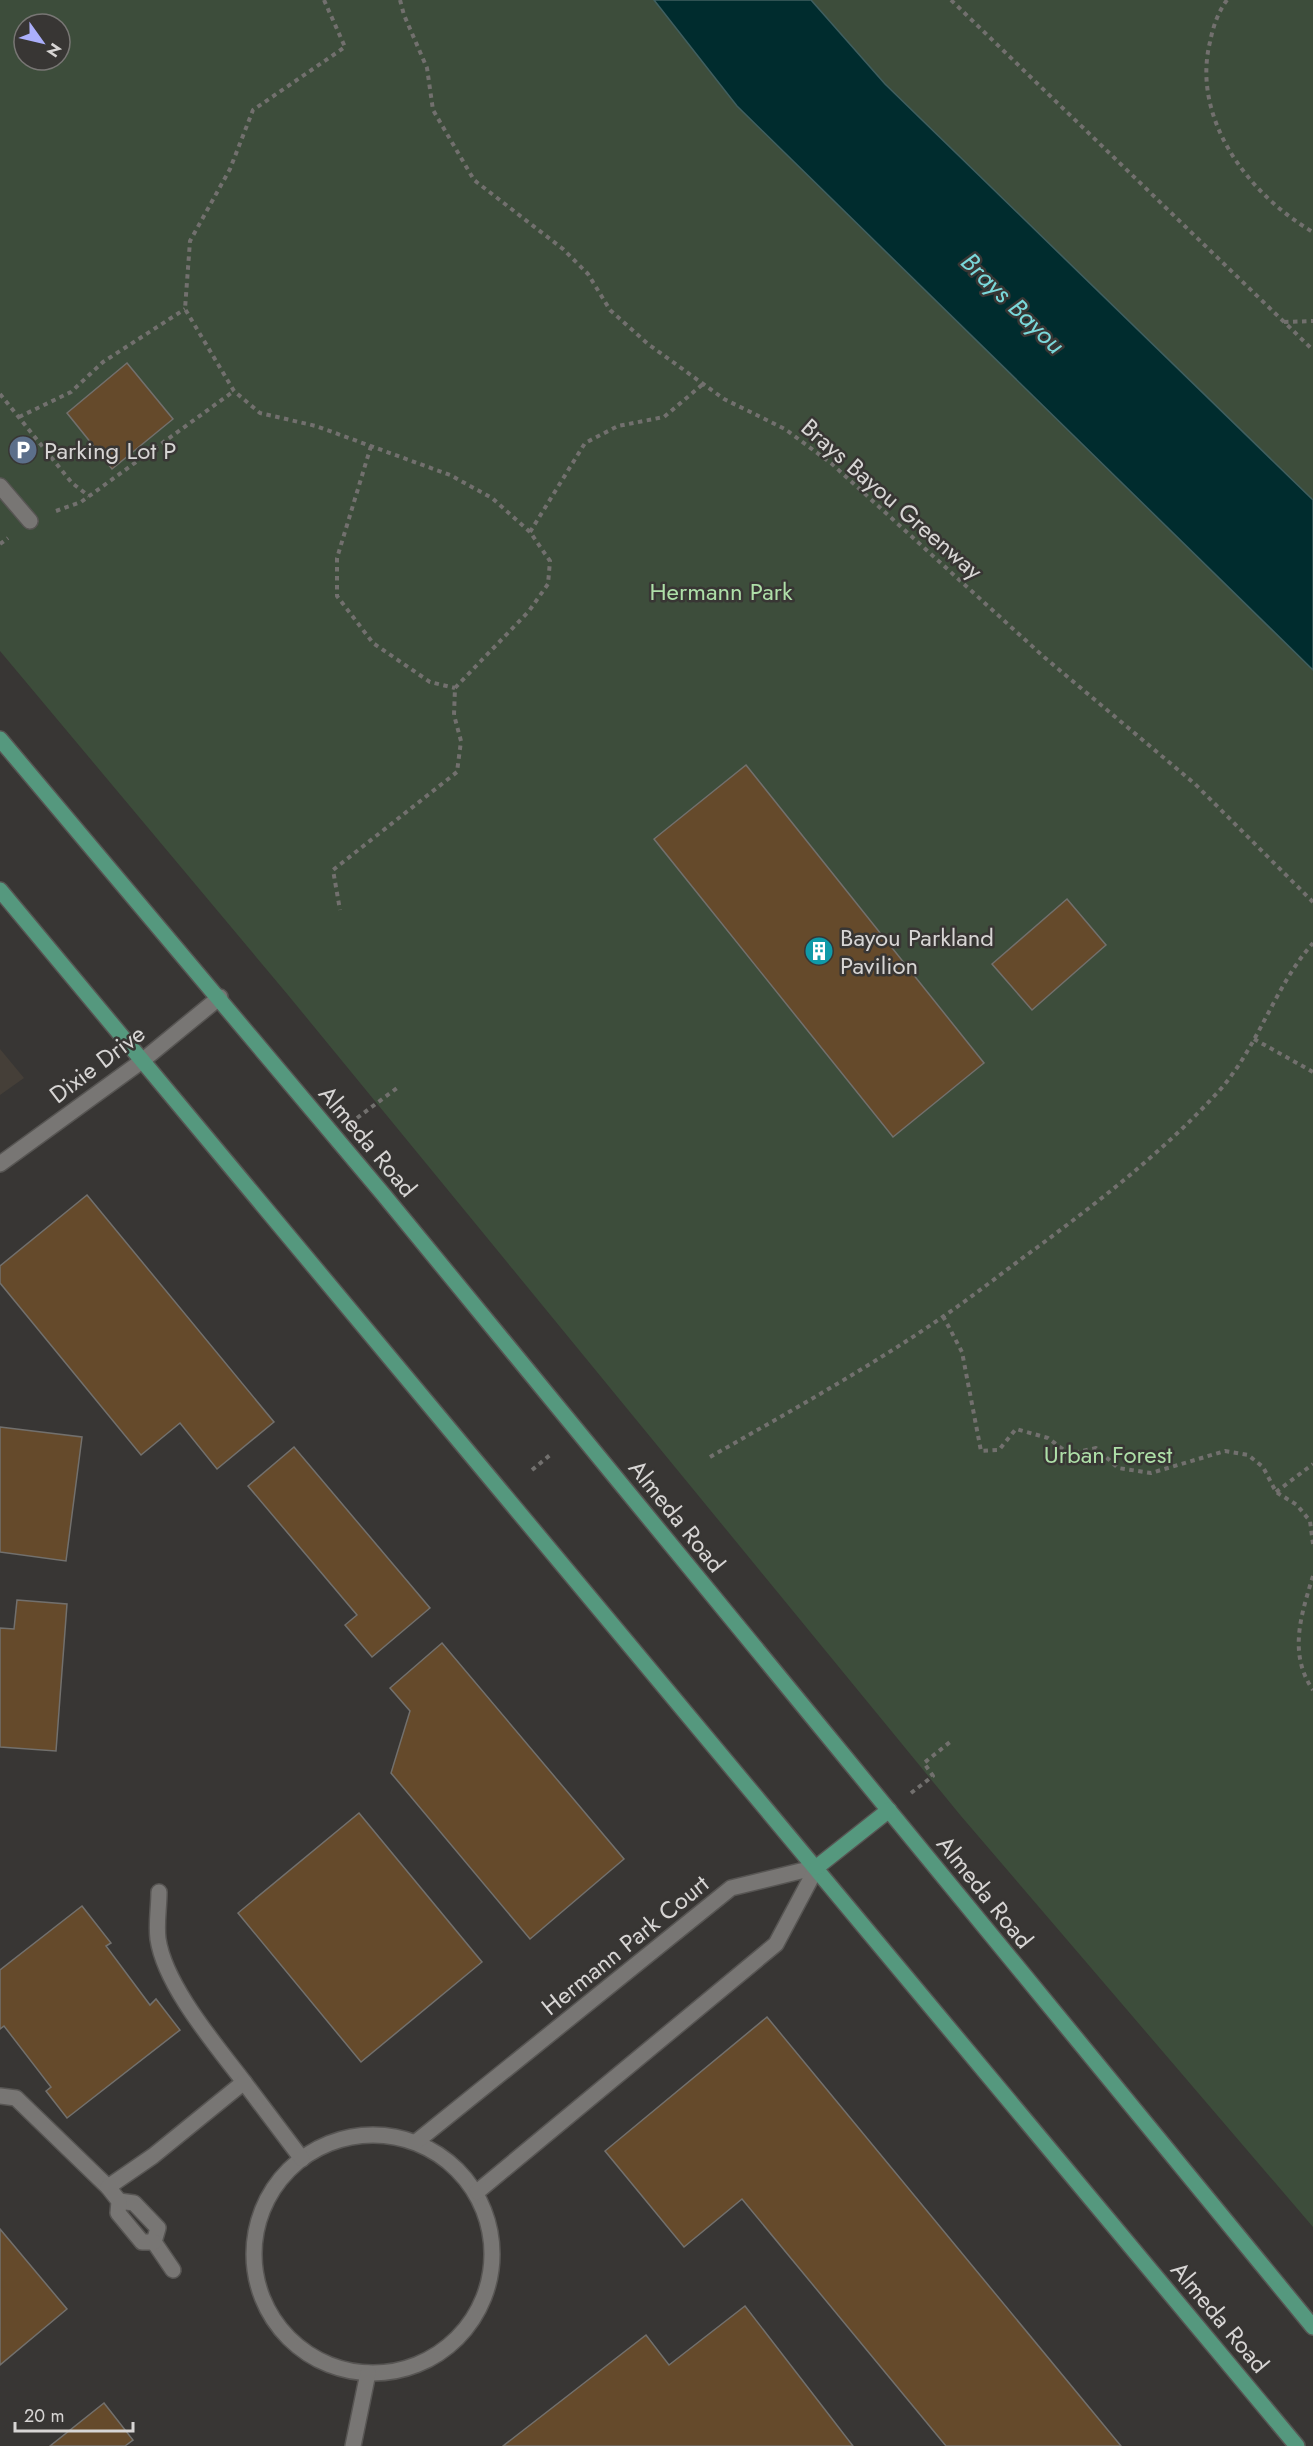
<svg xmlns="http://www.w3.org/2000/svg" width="1313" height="2446" font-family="Jost,sans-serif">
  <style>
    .built { fill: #453f38 }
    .green { fill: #3d4d3b; fill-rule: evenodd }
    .water { fill: #002c2e; stroke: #405f60; stroke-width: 1.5 }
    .building { fill: #654a2b; stroke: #72706d; stroke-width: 1.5 }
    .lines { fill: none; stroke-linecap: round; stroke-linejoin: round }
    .minor-casing { stroke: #575553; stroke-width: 18 }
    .major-casing { stroke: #575553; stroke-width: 18 }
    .path { stroke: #72706e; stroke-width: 4; stroke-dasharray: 4.5 4.5; stroke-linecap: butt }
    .minor { stroke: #787674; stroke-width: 15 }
    .major { stroke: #55987e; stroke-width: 15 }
    .labels { text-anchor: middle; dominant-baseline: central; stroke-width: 5; stroke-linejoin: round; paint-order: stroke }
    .poi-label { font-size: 24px; fill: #d7d5d4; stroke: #383634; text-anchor: start }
    .street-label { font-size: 24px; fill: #d7d5d4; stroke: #383634 }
    .park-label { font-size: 24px; fill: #aedfa8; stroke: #383634 }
    .water-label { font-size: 26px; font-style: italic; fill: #7ad8da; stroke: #383634 }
  </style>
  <rect width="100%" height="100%" fill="#383634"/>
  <polygon class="built" points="0,1049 24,1078 0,1095"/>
  <path class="green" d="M0 0H1313V2227L961 1816 288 995 0 651ZM24 24H60V60H24Z"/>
  <polygon class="water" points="654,0 811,0 885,84 1313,500 1313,670 737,106"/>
  <g class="building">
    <polygon points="127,363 173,419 112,469 67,413"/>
    <polygon points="746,765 984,1063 893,1137 654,839"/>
    <polygon points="1067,899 1106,945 1032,1010 992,964"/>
    <polygon points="87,1195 274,1422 217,1469 180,1423 141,1455 0,1283 0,1266"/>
    <polygon points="0,1427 82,1437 66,1561 0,1552"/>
    <polygon points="294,1447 430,1608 372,1657 345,1625 357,1615 248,1486"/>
    <polygon points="17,1600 67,1604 56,1751 0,1747 0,1628 14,1629"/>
    <polygon points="442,1643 624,1859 530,1939 391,1773 410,1711 390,1688"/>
    <polygon points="359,1813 482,1962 361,2062 238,1913"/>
    <polygon points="82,1906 111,1943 106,1946 150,2005 156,1999 180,2030 67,2118 46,2091 51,2087 4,2026 0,2029 0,1970"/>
    <polygon points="767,2017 1121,2446 946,2446 742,2199 684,2247 605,2151"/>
    <polygon points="0,2229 67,2309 0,2365"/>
    <polygon points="745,2306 853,2446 503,2446 646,2335 669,2365"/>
    <polygon points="104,2403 133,2440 125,2446 50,2446"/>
  </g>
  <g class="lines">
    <g class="minor-casing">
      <g id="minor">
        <polyline points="0,486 30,521"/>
        <polyline points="0,1164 142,1061 220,997"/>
        <path d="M159 1892C159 1907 156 1924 158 1939 165 1986 216 2045 244 2082"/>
        <polyline points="0,2096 16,2098 108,2187"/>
        <circle cx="373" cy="2254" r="119"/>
        <polyline points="416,2142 731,1888 817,1867"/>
        <polyline points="477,2192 776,1944 817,1867"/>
        <polyline points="119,2201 134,2203 158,2228 154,2242 173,2270"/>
        <polyline points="154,2242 142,2242 118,2213 119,2201 108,2187 153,2156 244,2082 302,2159"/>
        <polyline points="353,2446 368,2373"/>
      </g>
    </g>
    <g class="major-casing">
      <g id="major">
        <polyline points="0,739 383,1194 1313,2327"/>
        <polyline points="0,890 1297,2446"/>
        <polyline points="817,1867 889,1810"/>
      </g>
    </g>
    <g class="path">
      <polyline points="324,0 345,47 253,110 230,169 190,241 185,309 234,391 260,413 316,426 450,475 492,498 530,532 550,561 548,584 529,611 455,688 454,715 461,741 457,772 333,870 340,910"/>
      <polyline points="400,0 404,15 427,68 433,110 474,180 563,249 588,274 610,310 648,344 724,399 785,429 832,464 1044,657 1195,784 1313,902"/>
      <polyline points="951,0 1313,350"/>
      <path d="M1227 0C1218 12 1213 27 1210 42 1191 119 1249 195 1313 232"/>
      <polyline points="1284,322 1313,321"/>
      <polyline points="0,394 72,483 89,496"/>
      <polyline points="19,417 71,392 103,362 185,309"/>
      <polyline points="371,446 337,558 337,596 373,643 430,682 455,688"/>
      <polyline points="56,511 81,502 234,391"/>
      <polyline points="530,532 585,443 618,426 664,417 703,384"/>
      <polyline points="0,544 8,538"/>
      <polyline points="1254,1039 1313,1072"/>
      <polyline points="357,1118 397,1088"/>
      <polyline points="943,1316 962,1352 981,1451 999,1450 1016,1429 1048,1438 1069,1454 1096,1448 1118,1468 1151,1473 1225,1451 1248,1455 1263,1467 1276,1492 1297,1505 1310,1521 1313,1544"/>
      <path d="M710 1457C789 1412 870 1367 944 1316 976 1294 1007 1269 1039 1246 1102 1199 1165 1150 1218 1092 1258 1048 1274 987 1313 943"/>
      <polyline points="532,1470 550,1455"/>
      <polyline points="1276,1492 1313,1464"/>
      <path d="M1313 1576C1301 1615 1288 1654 1313 1690"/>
      <polyline points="911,1793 933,1776 924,1763 950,1742"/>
    </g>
    <use href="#minor" class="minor"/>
    <use href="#major" class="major"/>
  </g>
  <defs>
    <g id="parking-disc" transform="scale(1.5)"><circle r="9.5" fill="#5c6f8a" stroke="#383634"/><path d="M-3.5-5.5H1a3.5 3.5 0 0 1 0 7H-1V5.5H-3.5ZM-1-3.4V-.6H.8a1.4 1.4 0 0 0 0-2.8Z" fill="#fff"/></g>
    <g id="building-disc" transform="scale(1.5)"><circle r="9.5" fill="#0f9aa8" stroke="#383634"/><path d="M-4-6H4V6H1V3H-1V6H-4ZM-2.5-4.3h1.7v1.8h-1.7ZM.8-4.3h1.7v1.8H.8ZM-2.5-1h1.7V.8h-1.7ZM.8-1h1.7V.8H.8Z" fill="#fff"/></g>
  </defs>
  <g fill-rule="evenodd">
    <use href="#parking-disc" x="23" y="450"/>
    <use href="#building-disc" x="819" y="951"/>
  </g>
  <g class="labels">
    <g class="poi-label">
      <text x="44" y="450">Parking Lot P</text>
      <text x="840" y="937">Bayou Parkland<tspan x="840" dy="28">Pavilion</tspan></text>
    </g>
    <g class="street-label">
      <text transform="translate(892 499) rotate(41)">Brays Bayou Greenway</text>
      <text transform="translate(97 1064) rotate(-37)">Dixie Drive</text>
      <text transform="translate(368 1141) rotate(50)">Almeda Road</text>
      <text transform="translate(677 1516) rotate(51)">Almeda Road</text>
      <text transform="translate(985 1892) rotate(51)">Almeda Road</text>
      <text transform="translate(625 1945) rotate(-39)">Hermann Park Court</text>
      <text transform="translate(1220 2317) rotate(50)">Almeda Road</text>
    </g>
    <g class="park-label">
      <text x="721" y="591">Hermann Park</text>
      <text x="1108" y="1454">Urban Forest</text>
    </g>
    <g class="water-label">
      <text transform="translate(1013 303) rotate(44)">Brays Bayou</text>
    </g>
  </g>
  <g transform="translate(42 42) rotate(124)"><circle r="28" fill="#383634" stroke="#787674" stroke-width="1.5"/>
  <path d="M0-4.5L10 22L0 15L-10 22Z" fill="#abaffb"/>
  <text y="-9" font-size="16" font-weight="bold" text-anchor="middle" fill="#d7d5d4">N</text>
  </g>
  <path d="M15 2422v9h118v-9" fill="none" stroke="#d7d5d4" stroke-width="3"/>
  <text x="24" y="2422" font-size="18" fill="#d7d5d4" stroke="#383634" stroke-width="4.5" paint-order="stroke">20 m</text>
</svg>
